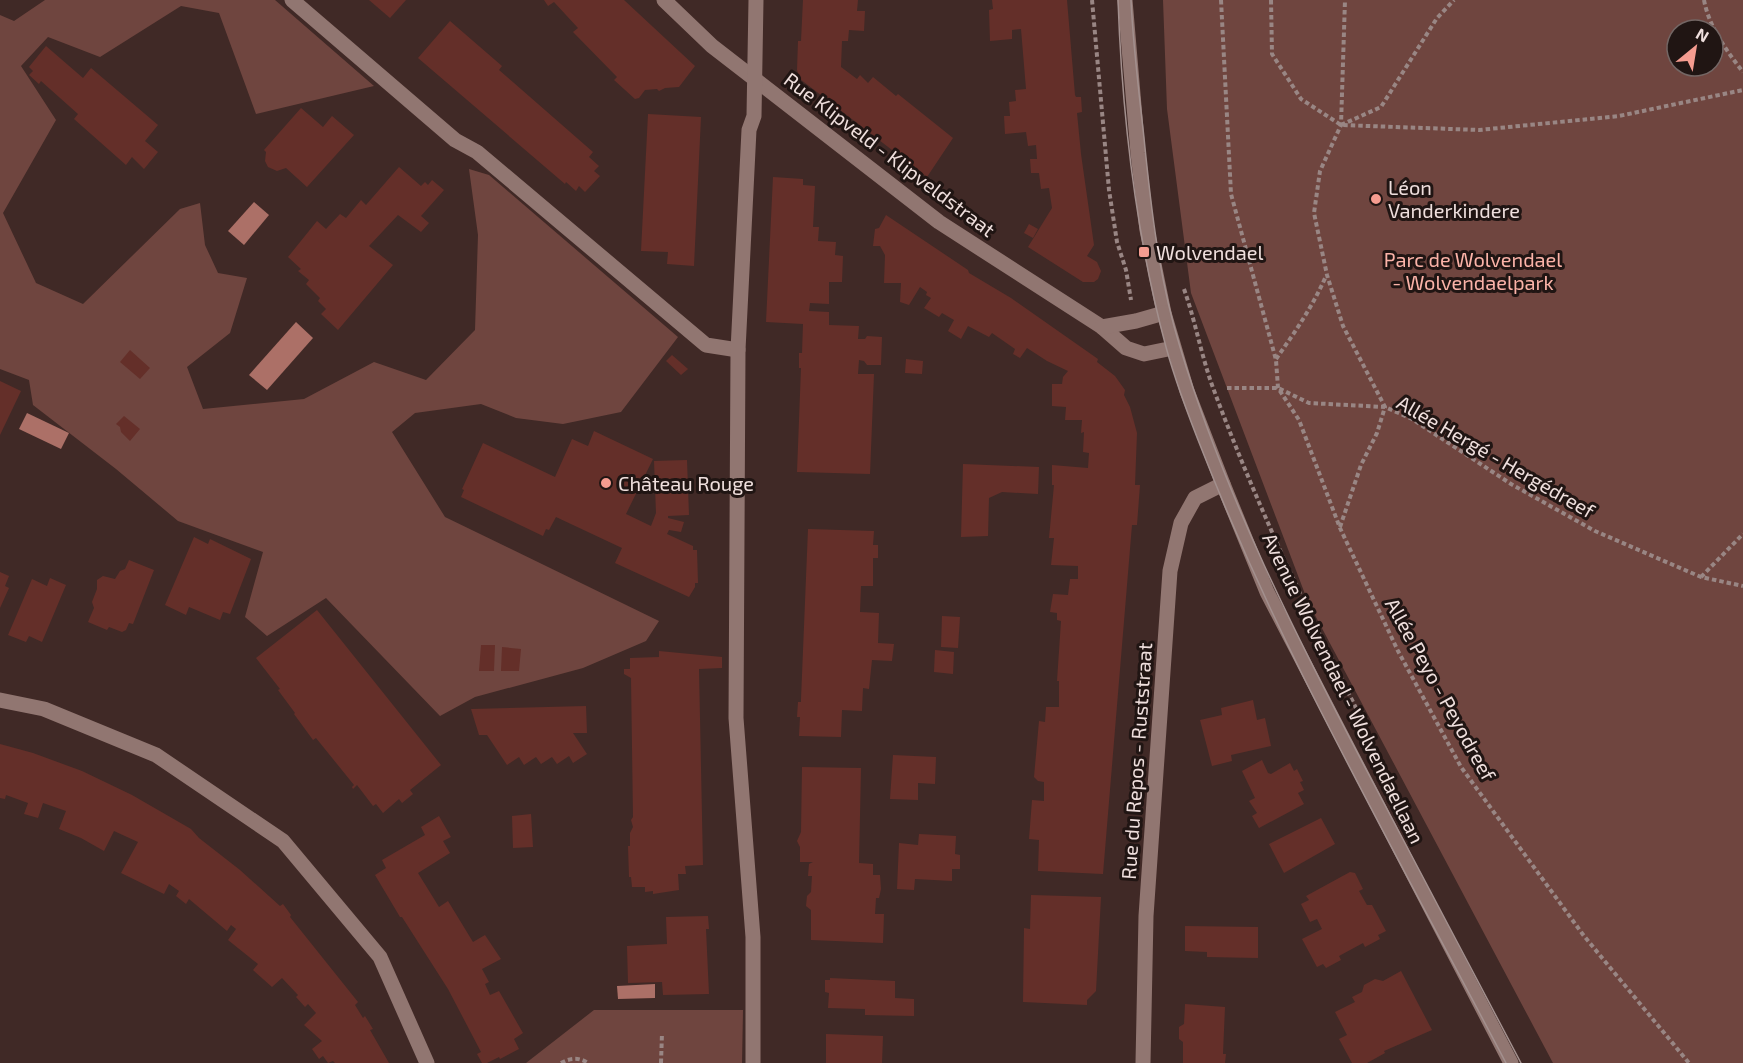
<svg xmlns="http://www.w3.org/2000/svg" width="1743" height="1063" font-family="'Exo 2',sans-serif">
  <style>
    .green { fill: #6f453f; fill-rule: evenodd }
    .water { fill: #ac7067 }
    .building { fill: #642f29 }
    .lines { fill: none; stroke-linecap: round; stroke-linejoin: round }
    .path { stroke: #998684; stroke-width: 4; stroke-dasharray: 4.5 3; stroke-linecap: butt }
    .minor { stroke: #917671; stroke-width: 15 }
    .tram { stroke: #a3908e; stroke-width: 1.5 }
    .poi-dot { fill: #f59c90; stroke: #201513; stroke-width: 2 }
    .labels { text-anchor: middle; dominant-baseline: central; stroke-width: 6; stroke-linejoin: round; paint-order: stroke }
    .street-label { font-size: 20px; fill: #efdfdd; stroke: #201513 }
    .poi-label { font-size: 20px; fill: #efdfdd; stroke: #201513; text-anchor: start }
    .park-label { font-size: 20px; fill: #fbb3a8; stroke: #201513 }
  </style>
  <rect width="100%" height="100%" fill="#402926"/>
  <g class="green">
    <polygon points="45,0 275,0 374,86 256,114 219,13 181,6 100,57 48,37 21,66 56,120 3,213 36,283 83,304 180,209 200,203 205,245 218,273 247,278 230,333 187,367 203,409 304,399 374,362 426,380 475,330 478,235 469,169 489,175 678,337 621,412 563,424 516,418 481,404 415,413 392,432 445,517 659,621 646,641 583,668 475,697 440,716 326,598 267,636 245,617 263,552 178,521 116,469 33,405 29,380 0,369 0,15 14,21"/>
    <path d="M1163 0H1743V1063H1553L1308 602 1191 293 1167 109ZM1677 30H1713V66H1677Z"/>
    <polygon points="594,1010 743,1010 742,1063 526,1063"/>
  </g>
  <g class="water">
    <polygon points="254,202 269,215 244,245 228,231"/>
    <polygon points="296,322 313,338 267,390 249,375"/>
    <polygon points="27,413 69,433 61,449 19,429"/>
    <polygon points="655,984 655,998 618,999 617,986"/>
  </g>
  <g class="building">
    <polygon points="369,0 406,0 390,18"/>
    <polygon points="544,0 624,0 695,66 679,87 665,88 659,91 657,89 645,90 639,98 635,99 614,80 617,77 573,32 578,28 554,2 548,6"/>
    <polygon points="803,0 858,0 857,11 865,11 864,31 849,30 848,41 842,41 841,67 857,79 860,75 868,83 873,77 896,96 898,94 953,138 927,177 800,79 797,70 798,41 801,41"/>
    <polygon points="992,0 1067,0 1075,95 1076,97 1081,97 1082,112 1077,113 1081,154 1094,245 1087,256 1097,262 1101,271 1098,279 1094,282 1083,282 1028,247 1052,208 1049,188 1041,189 1039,173 1031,173 1030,159 1037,159 1036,145 1028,146 1026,132 1005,134 1004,116 1010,116 1009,102 1016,101 1015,90 1026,89 1021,29 1012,30 1012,39 990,41 989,10 993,9"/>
    <polygon points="450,21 502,66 499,70 593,152 589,157 599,166 594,171 600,176 585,192 579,186 576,191 566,182 565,184 418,58"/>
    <polygon points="46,46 83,78 91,68 158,125 145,141 158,152 144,169 132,157 126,165 74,119 78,114 41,81 39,84 29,75 33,71 29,67"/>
    <polygon points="301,108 323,127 332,116 354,135 307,187 286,168 277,171 268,167 265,161 266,152 264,150"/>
    <polygon points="648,114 701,117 694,266 667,264 668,252 641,251"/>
    <polygon points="399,167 421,186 425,182 428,185 432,180 444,190 421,216 429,223 421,232 398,215 369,246 393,265 338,330 321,314 326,309 318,301 320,298 306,284 309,280 298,271 301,269 288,257 317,221 326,229 340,214 346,218 361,200 366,205"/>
    <polygon points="773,177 803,179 803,185 815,186 813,227 819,227 818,241 836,242 835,255 843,256 842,282 829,282 829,304 810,303 809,311 829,312 829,325 859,326 858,339 865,339 867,336 882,337 881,365 867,365 864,361 859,360 858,374 874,374 870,474 797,472 801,368 799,368 799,353 802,353 803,324 766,322"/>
    <polygon points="886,215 968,270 969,273 1011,298 1098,359 1097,362 1115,376 1125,390 1124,395 1130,407 1137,433 1135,485 1140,485 1137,525 1132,525 1103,874 1038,871 1039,840 1029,839 1032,800 1044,801 1044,782 1038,781 1034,777 1039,721 1045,722 1046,707 1059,707 1059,681 1057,681 1061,621 1057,620 1057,613 1050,612 1053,594 1068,595 1070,579 1078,579 1078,566 1051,565 1054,538 1049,538 1054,485 1052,485 1052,465 1088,468 1089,453 1083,452 1084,432 1081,433 1082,420 1065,420 1066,407 1052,406 1052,384 1062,384 1063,377 1068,371 1047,361 1027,348 1020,358 1013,354 1015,349 992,333 989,337 968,326 961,339 948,331 954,320 942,313 939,317 924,308 931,298 926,295 927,292 920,287 909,305 900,302 901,283 884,283 885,255 880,246 873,246 875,229 879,228"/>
    <polygon points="1029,224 1038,229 1033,238 1024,233"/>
    <polygon points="130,350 150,368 140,379 120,362"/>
    <polygon points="672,355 688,369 681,375 666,361"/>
    <polygon points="906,359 923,361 922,374 905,373"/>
    <polygon points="0,381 21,391 0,435"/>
    <polygon points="124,416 140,429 130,441 121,432 120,427 116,424"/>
    <polygon points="594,431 653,459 626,514 651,526 656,513 654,461 687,460 689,515 668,516 668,518 684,522 681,532 669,530 667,534 693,546 693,550 697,550 698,583 695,583 695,587 689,597 615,563 622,548 556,517 549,530 546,529 543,536 461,497 464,490 462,489 483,443 555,477 572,439 588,446"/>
    <polygon points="963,464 1039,467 1038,494 1002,492 989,498 988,536 961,537"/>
    <polygon points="808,529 874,531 873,545 878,545 878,558 873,558 873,586 861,586 860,612 879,613 878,643 894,644 892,661 872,660 869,689 863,688 862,711 842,710 841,737 799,736 800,717 797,717 798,702 801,702 801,699"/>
    <polygon points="194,537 208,544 210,539 251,559 230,614 223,612 220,620 189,607 186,615 165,605"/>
    <polygon points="129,560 154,570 133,624 129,623 126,630 122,632 109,627 107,630 88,622 94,608 92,602 97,589 97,580 103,576 115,579 120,571 125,569"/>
    <polygon points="0,572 9,576 5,586 9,588 0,608"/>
    <polygon points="50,578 66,585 42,642 29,636 26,642 8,635 32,579 47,586"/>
    <polygon points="317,610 441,765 410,790 413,794 402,803 399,799 383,813 376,804 373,806 357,785 353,789 352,787 354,785 316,738 313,740 294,714 295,713 278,690 280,689 256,658"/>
    <polygon points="942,616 960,617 958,648 941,647"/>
    <polygon points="481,645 495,645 494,671 479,671"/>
    <polygon points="502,647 521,649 519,671 501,671"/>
    <polygon points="935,650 954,652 953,674 934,672"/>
    <polygon points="659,651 722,657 722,668 699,669 703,865 685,866 686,874 678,874 679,890 653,894 653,891 645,892 645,887 632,887 631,877 629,877 628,846 630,846 630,833 633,827 631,820 633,817 631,678 624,674 624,669 630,669 630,658 659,657"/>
    <polygon points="1253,700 1257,720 1265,718 1271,746 1231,755 1232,761 1212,766 1200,720 1222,715 1221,708"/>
    <polygon points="586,706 587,733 573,733 587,754 573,763 569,756 557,764 552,757 541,764 536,757 524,765 519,757 507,765 487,735 479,735 471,709"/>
    <polygon points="0,744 33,753 82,771 132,795 191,829 199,838 240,870 280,906 283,904 291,915 290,917 358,1002 355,1005 363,1018 365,1016 373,1029 370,1030 389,1063 335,1063 333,1061 328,1063 323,1056 319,1059 312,1049 322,1041 304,1025 316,1013 308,1004 305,1007 296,997 298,995 282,978 272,987 253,970 258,964 228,940 236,929 231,925 227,931 189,899 186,904 176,896 179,891 169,884 164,894 121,873 138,842 114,831 104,851 81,838 59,829 66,811 43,803 38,818 24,814 28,803 6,795 5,799 0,798"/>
    <polygon points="893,755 936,757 935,784 918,783 918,800 890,799"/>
    <polygon points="1262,760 1268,773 1271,774 1290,763 1294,771 1297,769 1303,781 1300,782 1304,790 1298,793 1304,804 1259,828 1252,816 1257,813 1249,801 1255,798 1242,771"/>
    <polygon points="802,767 861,768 859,863 873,864 873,875 880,875 881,889 879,898 876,898 875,914 884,914 883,943 811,940 811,910 806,906 807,896 811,892 812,876 808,876 809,864 813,862 800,862 800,847 797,841 801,832"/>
    <polygon points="531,814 533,847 513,848 512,816"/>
    <polygon points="439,816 451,837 443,841 450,853 418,873 439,907 448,901 473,942 485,935 501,959 482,969 489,982 485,984 490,995 499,991 523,1033 514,1039 519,1049 500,1059 499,1057 487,1063 482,1063 477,1054 481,1052 448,989 402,917 400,917 375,875 386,868 382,860 425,835 421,827"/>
    <polygon points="1321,818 1335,844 1284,873 1269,844"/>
    <polygon points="919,834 956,836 955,854 960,855 960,869 952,869 952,881 915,879 914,890 897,889 899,843 918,845"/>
    <polygon points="1350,872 1355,873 1363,889 1359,891 1367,905 1372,905 1386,931 1378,935 1380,939 1365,947 1363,943 1339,956 1341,960 1326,968 1323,964 1317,967 1302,939 1322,929 1317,919 1310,922 1301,904 1309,900 1306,896"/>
    <polygon points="1031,895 1101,897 1096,991 1087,1000 1087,1005 1023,1002 1024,928 1030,929"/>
    <polygon points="708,916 709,929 706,929 709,994 663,995 662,982 628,983 627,946 667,944 666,917"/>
    <polygon points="1185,926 1258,927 1258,958 1207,957 1207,952 1185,951"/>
    <polygon points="1401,971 1432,1030 1384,1051 1385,1053 1367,1063 1352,1063 1339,1039 1347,1035 1335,1012 1355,1002 1352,997 1362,992 1364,985 1375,979 1383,981"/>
    <polygon points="830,978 895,981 895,998 914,999 914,1016 865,1015 865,1009 828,1008 829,993 825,992 825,980 830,980"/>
    <polygon points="1185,1004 1225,1007 1223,1054 1226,1054 1225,1063 1183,1063 1183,1042 1179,1039 1179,1027 1184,1024"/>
    <polygon points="826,1034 883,1036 882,1063 826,1063"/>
  </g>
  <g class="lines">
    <g class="path">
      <polyline points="1092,0 1109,190 1117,242 1126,270 1131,300"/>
      <polyline points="1221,0 1231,194 1276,360 1278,388 1299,420 1340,528 1398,651 1461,767 1584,936 1689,1063"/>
      <polyline points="1271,0 1272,54 1301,99 1341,125 1479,130 1619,116 1743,90"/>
      <path d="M1704 0C1709 27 1726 50 1743 72"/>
      <polyline points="1341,125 1381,107 1437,18 1454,0"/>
      <path d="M1184 289C1195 320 1201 354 1212 385 1253 496 1303 603 1356 708"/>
      <path d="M1276 359C1295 332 1313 306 1326 276"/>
      <polyline points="1227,388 1278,388 1309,403 1385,407 1412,419 1511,484 1595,531 1701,577 1743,586"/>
      <polyline points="1340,527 1361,465 1377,433 1385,407 1343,326 1327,275 1314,213 1320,171 1341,125 1345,0"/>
      <polyline points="1701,577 1743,534"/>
      <path d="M561 1063C570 1058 579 1057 588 1063"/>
      <polyline points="661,1063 662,1033"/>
    </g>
    <g class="minor">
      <polyline points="292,0 455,140 477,152 706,345 738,350"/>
      <polyline points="664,0 712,46 939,222 1102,327 1126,348 1144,354 1173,348"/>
      <polyline points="1125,0 1138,153 1147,230 1164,313 1187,391 1223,484 1267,592 1511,1063"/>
      <polyline points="1102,327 1136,321 1164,313"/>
      <polyline points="0,700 44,709 156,755 283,841 380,957 427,1063"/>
      <polyline points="753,1063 753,937 736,718 738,350 749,130 754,116 756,0"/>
      <polyline points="1143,1063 1146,916 1170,571 1181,523 1195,498 1223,484"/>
    </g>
    <g class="tram">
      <path d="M1118 0C1122 114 1136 236 1166 347 1176 384 1190 420 1204 455 1234 531 1267 604 1303 676 1368 806 1438 934 1506 1063"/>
      <path d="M1131 0C1133 46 1139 92 1144 138 1151 208 1159 279 1180 347 1225 496 1296 636 1368 773 1419 870 1470 966 1521 1063"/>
    </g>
  </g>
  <g class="poi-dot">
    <circle cx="1376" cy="199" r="6"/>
    <rect x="1138" y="246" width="12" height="12" rx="3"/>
    <circle cx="606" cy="483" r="6"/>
  </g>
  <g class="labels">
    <g class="street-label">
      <text transform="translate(890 154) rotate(37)">Rue Klipveld - Klipveldstraat</text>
      <text transform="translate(1496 456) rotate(30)">Allée Hergé - Hergédreef</text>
      <text transform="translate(1344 688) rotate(64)">Avenue Wolvendael - Wolvendaellaan</text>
      <text transform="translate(1441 689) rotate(61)">Allée Peyo - Peyodreef</text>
      <text transform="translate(1136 761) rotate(-86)">Rue du Repos - Ruststraat</text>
    </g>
    <g class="poi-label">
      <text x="1388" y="187">Léon<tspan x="1388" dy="23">Vanderkindere</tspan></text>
      <text x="1156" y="252">Wolvendael</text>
      <text x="618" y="483">Château Rouge</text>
    </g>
    <g class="park-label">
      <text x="1473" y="259">Parc de Wolvendael<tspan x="1473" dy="23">- Wolvendaelpark</tspan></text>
    </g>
  </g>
  <g transform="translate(1695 48) rotate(30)"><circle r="28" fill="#201513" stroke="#736664" stroke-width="1.5"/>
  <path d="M0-4.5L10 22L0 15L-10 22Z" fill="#f59c90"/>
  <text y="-9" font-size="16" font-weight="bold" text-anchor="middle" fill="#efdfdd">N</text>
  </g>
</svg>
